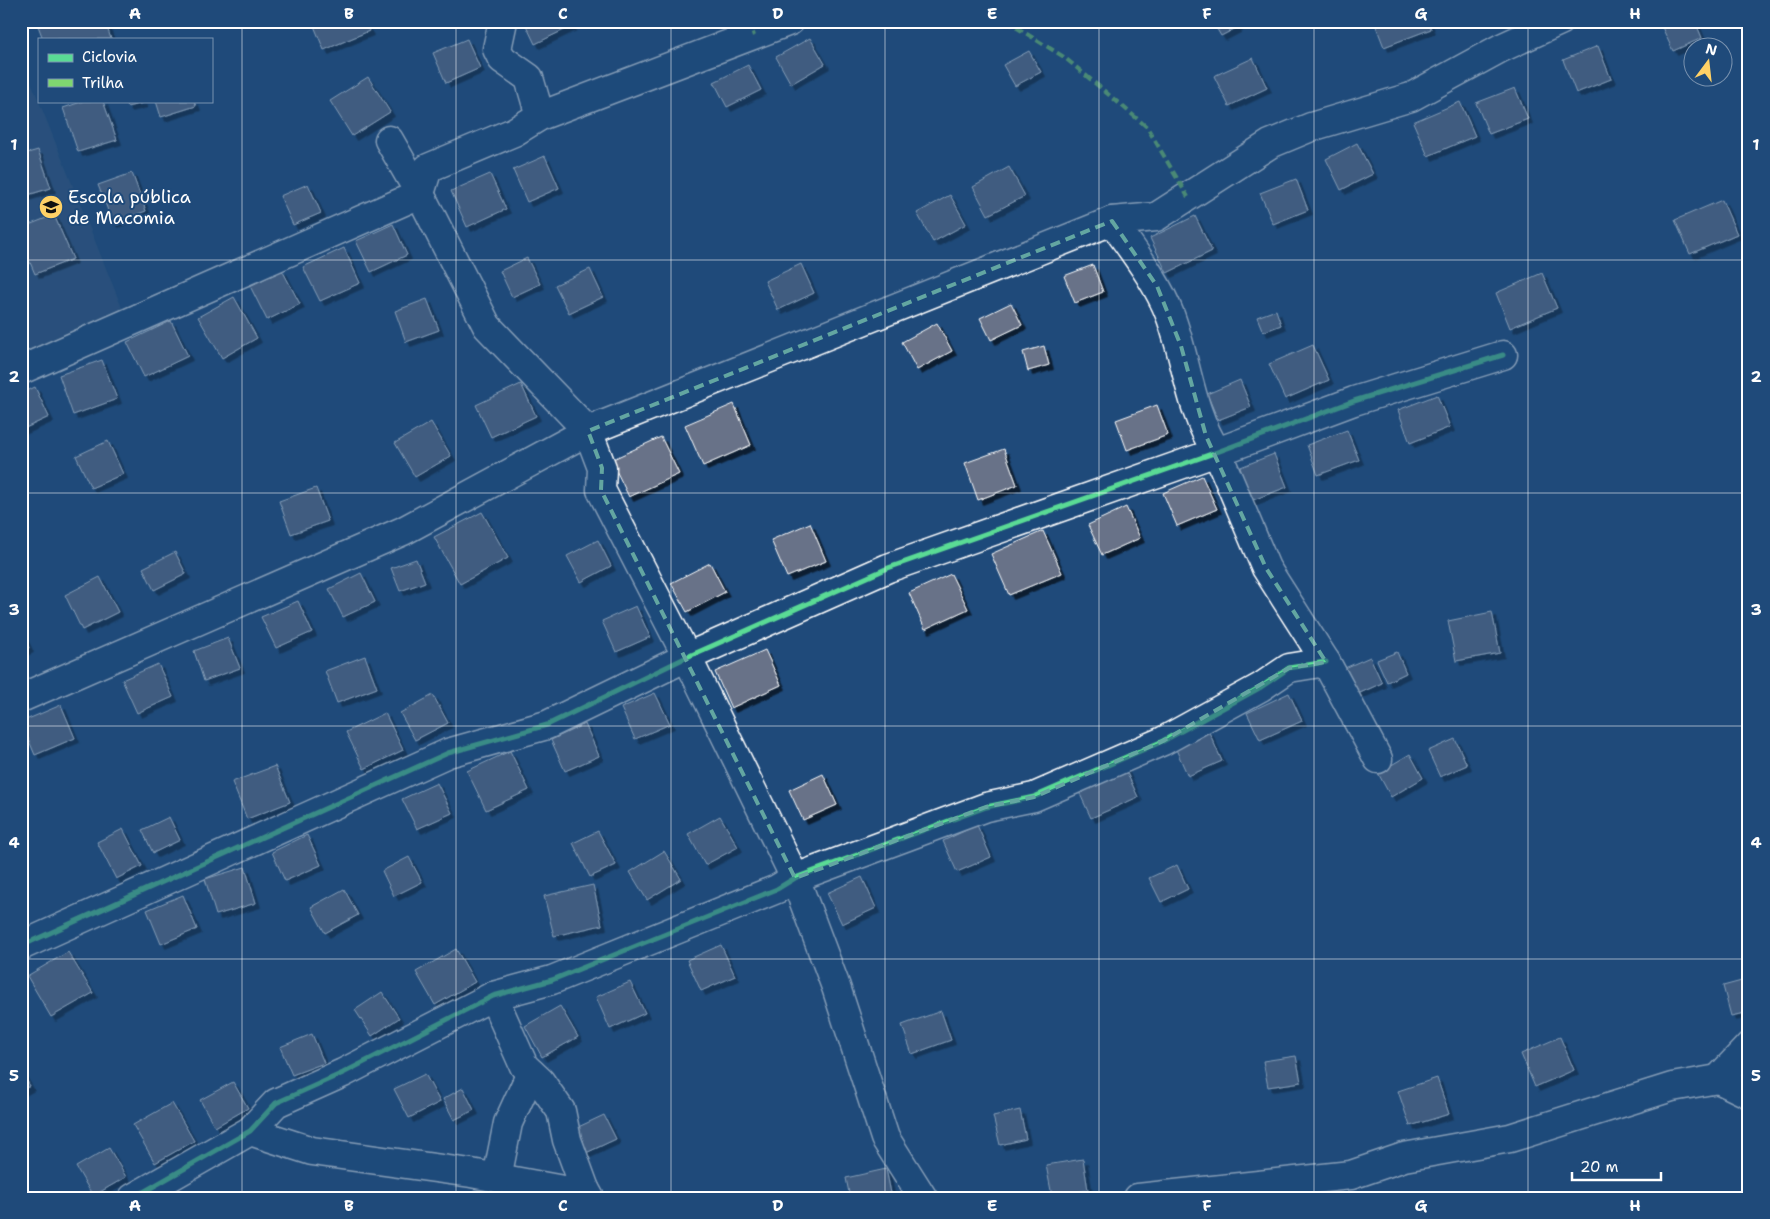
<svg xmlns="http://www.w3.org/2000/svg" width="1770" height="1219" font-family="'Shantell Sans',sans-serif">
  <style>
    .built { fill: #35567e }
    .building { fill: #687288; stroke: #fff; filter: url(#shadow) }
    .lines { fill: none; stroke-linecap: round; stroke-linejoin: round }
    .minor-casing { stroke: #fff; stroke-width: 31 }
    .minor { stroke: #1f4a7a; stroke-width: 28 }
    .quiet { stroke: #7fd670; stroke-width: 4; stroke-dasharray: 8 4; stroke-linecap: butt }
    .cycleway-casing { stroke: #1f4a7a; stroke-width: 8 }
    .cycleway { stroke: #5adb95; stroke-width: 5 }
    .marked { fill: none; stroke: #63a6a1; stroke-width: 4; stroke-dasharray: 10 6; stroke-linejoin: round }
    .grid { fill: none; stroke: #fff; stroke-width: 1; stroke-opacity: 0.55 }
    .labels { text-anchor: middle; dominant-baseline: central; stroke-width: 4; stroke-linejoin: round; paint-order: stroke }
    .poi-label { font-size: 18px; fill: #fff; stroke: #1f4a7a; text-anchor: start }
    .neatline { fill: none; stroke: #fff; stroke-width: 2 }
    .grid-label { font-size: 16px; text-anchor: middle; font-weight: bold; fill: #fff }
  </style>
  <defs>
    <filter id="shadow"><feDropShadow dx="4.5" dy="4.5" stdDeviation="0" flood-color="#0009"/></filter>
  </defs>
  <rect width="100%" height="100%" fill="#1f4a7a"/>
  <filter id="ink" filterUnits="userSpaceOnUse"><feTurbulence type="fractalNoise" baseFrequency=".02" numOctaves="2"/><feDisplacementMap in="SourceGraphic" scale="10" xChannelSelector="R" yChannelSelector="G"/><feConvolveMatrix kernelMatrix="1 2 1 2 8 2 1 2 1" color-interpolation-filters="sRGB"/></filter>
  <g filter="url(#ink)">
    <polygon class="built" points="21,57 124,313 21,360"/>
    <g class="building">
      <polygon points="41,21 105,21 111,39 43,39 37,23"/>
      <polygon points="312,21 364,21 369,31 324,50"/>
      <polygon points="524,21 570,21 572,26 535,44"/>
      <polygon points="1218,21 1235,21 1238,27 1221,36 1214,24"/>
      <polygon points="1374,21 1428,21 1431,29 1384,47"/>
      <polygon points="1670,21 1695,21 1702,38 1673,51 1661,25"/>
      <polygon points="810,38 825,64 791,84 776,57"/>
      <polygon points="467,39 480,68 446,83 433,53"/>
      <polygon points="1598,46 1611,79 1576,93 1563,60"/>
      <polygon points="1029,51 1041,72 1015,86 1003,65"/>
      <polygon points="1253,58 1267,88 1229,106 1214,76"/>
      <polygon points="748,65 761,90 727,107 714,82"/>
      <polygon points="368,77 390,112 352,136 330,101"/>
      <polygon points="1515,88 1528,119 1489,134 1476,103"/>
      <polygon points="84,101 103,101 117,140 78,152 63,108"/>
      <polygon points="125,101 143,101 143,103 127,107"/>
      <polygon points="156,101 194,101 196,106 161,117"/>
      <polygon points="1460,102 1475,136 1428,156 1413,122"/>
      <polygon points="1357,143 1373,174 1341,190 1326,159"/>
      <polygon points="38,150 51,188 21,197 21,155"/>
      <polygon points="545,156 559,188 527,202 513,170"/>
      <polygon points="1009,167 1025,196 988,215 973,187"/>
      <polygon points="132,173 146,211 113,223 98,185"/>
      <polygon points="490,174 506,209 467,227 451,191"/>
      <polygon points="1296,179 1308,210 1273,224 1260,193"/>
      <polygon points="308,184 321,213 293,225 280,196"/>
      <polygon points="950,195 966,224 933,242 917,213"/>
      <polygon points="1722,200 1737,234 1690,254 1675,220"/>
      <polygon points="54,215 73,259 35,274 21,241 21,228"/>
      <polygon points="1195,216 1212,251 1167,273 1150,238"/>
      <polygon points="393,224 407,255 371,272 356,241"/>
      <polygon points="344,248 360,283 320,301 303,267"/>
      <polygon points="527,258 540,284 512,297 500,271"/>
      <polygon points="801,264 814,293 778,310 765,281"/>
      <polygon points="1093,265 1103,292 1075,303 1064,276"/>
      <polygon points="590,269 603,297 569,313 555,285"/>
      <polygon points="282,270 300,304 267,320 250,286"/>
      <polygon points="1542,273 1557,308 1510,328 1496,293"/>
      <polygon points="234,297 257,338 222,358 198,317"/>
      <polygon points="427,299 439,330 406,342 395,311"/>
      <polygon points="1011,303 1022,325 991,340 980,318"/>
      <polygon points="1276,310 1281,325 1263,332 1257,317"/>
      <polygon points="171,321 188,356 144,377 127,342"/>
      <polygon points="937,323 952,351 917,370 902,342"/>
      <polygon points="1313,345 1329,380 1285,399 1269,364"/>
      <polygon points="1044,346 1049,365 1028,371 1023,352"/>
      <polygon points="102,360 117,399 73,415 59,375"/>
      <polygon points="1240,380 1251,407 1218,420 1207,394"/>
      <polygon points="521,384 536,416 491,437 476,405"/>
      <polygon points="35,387 49,417 21,430 21,394"/>
      <polygon points="1437,395 1450,427 1410,443 1398,410"/>
      <polygon points="734,404 751,445 703,466 685,425"/>
      <polygon points="1157,405 1168,435 1127,450 1116,420"/>
      <polygon points="431,422 451,456 415,477 395,443"/>
      <polygon points="1347,430 1359,460 1318,475 1307,445"/>
      <polygon points="661,437 679,474 629,497 611,460"/>
      <polygon points="108,441 123,474 91,488 76,456"/>
      <polygon points="1004,449 1017,485 978,500 965,463"/>
      <polygon points="1274,454 1287,487 1245,503 1233,470"/>
      <polygon points="1202,476 1217,509 1177,526 1163,493"/>
      <polygon points="316,488 328,521 291,534 279,501"/>
      <polygon points="1126,507 1140,538 1102,555 1088,525"/>
      <polygon points="482,512 508,558 460,584 434,537"/>
      <polygon points="810,523 826,561 787,577 771,540"/>
      <polygon points="1043,531 1062,573 1009,595 991,554"/>
      <polygon points="598,540 611,566 581,582 567,556"/>
      <polygon points="175,552 186,574 154,590 143,568"/>
      <polygon points="416,559 425,582 400,591 391,568"/>
      <polygon points="710,563 725,592 687,612 671,583"/>
      <polygon points="361,573 375,602 343,617 329,589"/>
      <polygon points="951,574 968,609 925,629 909,593"/>
      <polygon points="100,577 118,612 82,630 65,595"/>
      <polygon points="298,601 312,632 276,648 261,617"/>
      <polygon points="636,606 650,637 616,652 602,621"/>
      <polygon points="1492,612 1500,653 1456,661 1448,621"/>
      <polygon points="21,631 29,648 21,652"/>
      <polygon points="228,638 240,668 204,681 194,651"/>
      <polygon points="765,650 781,685 731,708 715,672"/>
      <polygon points="1397,652 1406,673 1387,682 1377,660"/>
      <polygon points="365,656 377,688 337,703 325,671"/>
      <polygon points="1370,657 1382,683 1351,697 1338,671"/>
      <polygon points="158,664 173,697 137,713 122,680"/>
      <polygon points="655,693 670,724 635,739 621,708"/>
      <polygon points="1289,693 1302,721 1260,740 1247,713"/>
      <polygon points="433,695 448,723 415,740 400,713"/>
      <polygon points="61,705 75,738 35,755 21,722"/>
      <polygon points="385,713 403,750 364,769 346,732"/>
      <polygon points="585,724 599,756 565,771 551,740"/>
      <polygon points="1208,730 1222,761 1188,776 1174,745"/>
      <polygon points="1455,739 1467,765 1440,777 1428,751"/>
      <polygon points="510,751 529,790 486,810 467,771"/>
      <polygon points="1410,754 1423,778 1391,797 1378,773"/>
      <polygon points="1121,760 1138,797 1091,818 1074,781"/>
      <polygon points="275,766 290,802 247,819 232,782"/>
      <polygon points="823,774 837,805 803,820 789,790"/>
      <polygon points="437,783 452,813 417,829 402,799"/>
      <polygon points="720,816 738,847 705,865 688,834"/>
      <polygon points="169,817 180,840 153,853 142,830"/>
      <polygon points="977,825 991,857 957,872 943,841"/>
      <polygon points="123,829 142,866 116,879 97,842"/>
      <polygon points="598,831 616,865 590,877 573,843"/>
      <polygon points="307,835 321,865 285,881 272,852"/>
      <polygon points="664,851 681,879 647,900 630,872"/>
      <polygon points="409,857 422,882 394,896 382,871"/>
      <polygon points="1177,865 1188,889 1161,902 1149,878"/>
      <polygon points="245,867 256,903 216,915 205,879"/>
      <polygon points="862,877 876,908 842,924 827,893"/>
      <polygon points="593,885 602,925 554,936 544,896"/>
      <polygon points="344,889 358,915 325,933 311,907"/>
      <polygon points="183,895 197,929 161,944 147,910"/>
      <polygon points="721,945 735,976 701,991 687,960"/>
      <polygon points="456,949 475,982 435,1005 416,972"/>
      <polygon points="68,952 93,993 51,1017 27,976"/>
      <polygon points="1749,979 1749,1012 1731,1016 1723,986"/>
      <polygon points="630,982 645,1013 610,1029 596,997"/>
      <polygon points="382,992 399,1018 372,1036 355,1010"/>
      <polygon points="560,1006 578,1037 542,1057 525,1026"/>
      <polygon points="941,1011 951,1040 912,1054 902,1025"/>
      <polygon points="312,1034 324,1063 292,1075 280,1047"/>
      <polygon points="1560,1037 1574,1070 1535,1087 1521,1054"/>
      <polygon points="1296,1056 1301,1082 1268,1087 1263,1061"/>
      <polygon points="21,1071 30,1086 21,1091"/>
      <polygon points="425,1074 440,1102 409,1118 394,1089"/>
      <polygon points="1437,1078 1449,1114 1410,1126 1398,1091"/>
      <polygon points="233,1082 248,1108 215,1127 200,1100"/>
      <polygon points="463,1088 474,1110 454,1120 443,1099"/>
      <polygon points="172,1103 194,1141 155,1163 133,1125"/>
      <polygon points="1020,1110 1026,1139 1000,1145 993,1116"/>
      <polygon points="604,1115 616,1139 586,1153 574,1129"/>
      <polygon points="109,1148 126,1177 93,1196 76,1167"/>
      <polygon points="1083,1159 1088,1190 1052,1196 1046,1165"/>
      <polygon points="886,1169 892,1198 850,1198 846,1178"/>
    </g>
    <g class="lines">
      <g class="minor-casing">
        <g id="minor">
          <polyline points="540,116 790,21"/>
          <polyline points="389,140 420,194 487,326 588,431 602,468 601,490 687,657 795,878 836,987 885,1138 923,1198"/>
          <polyline points="21,370 420,194 428,168 514,132 540,116 529,78 502,59 497,49 503,21"/>
          <polyline points="21,698 403,531 588,431 1112,221"/>
          <path d="M1378 759 1326 662 1266 568 1217 452C1190 412 1187 360 1170 315 1157 281 1133 251 1112 221L1156 217 1270 144 1311 127 1411 97 1501 48 1560 21"/>
          <polyline points="21,946 448,753 547,725 687,657 888,568 1217,452 1354,401 1503,355"/>
          <polyline points="493,996 524,1066 540,1081 561,1111 567,1140 585,1189"/>
          <polyline points="1718,1079 1749,1046"/>
          <polyline points="250,1131 312,1151 471,1173 563,1190 585,1189 590,1198"/>
          <polyline points="497,1178 508,1123 531,1073"/>
          <polyline points="133,1198 250,1131 276,1103 343,1073 493,996 552,980 777,889 795,878 986,807 1034,797 1163,741 1261,687 1289,668 1326,662"/>
          <polyline points="1138,1198 1351,1175 1404,1157 1510,1138 1672,1087 1718,1079 1749,1094"/>
        </g>
      </g>
      <use href="#minor" class="minor"/>
      <g class="quiet">
        <polyline points="749,21 754,36"/>
        <polyline points="1006,21 1064,57 1147,127 1188,197"/>
      </g>
      <g class="cycleway-casing">
        <g id="cycleway">
          <polyline points="21,946 448,753 547,725 687,657 888,568 1217,452 1354,401 1503,355"/>
          <polyline points="133,1198 250,1131 276,1103 343,1073 493,996 552,980 777,889 795,878 986,807 1034,797 1163,741 1261,687 1289,668 1326,662"/>
        </g>
      </g>
      <use href="#cycleway" class="cycleway"/>
    </g>
  </g>
  <path d="M0 0H1770V1219H0ZM1112 221 1157 286 1181 346 1206 436 1266 568 1326 662 1289 668 1163 741 1034 797 986 807 795 878 601 490 602 468 588 431Z" fill="#1f4a7a" fill-opacity=".55" fill-rule="evenodd"/>
  <path class="marked" d="M1112 221 1157 286 1181 346 1206 436 1266 568 1326 662 1289 668 1163 741 1034 797 986 807 795 878 601 490 602 468 588 431Z"/>
  <path class="grid" d="M242 21V1198M456 21V1198M671 21V1198M885 21V1198M1099 21V1198M1314 21V1198M1528 21V1198M21 260H1749M21 493H1749M21 726H1749M21 959H1749"/>
  <defs>
    <g id="school-disc" transform="scale(1.25)"><circle r="9.5" fill="#ffd166" stroke="#1f4a7a"/><path d="M0-5L7-2L0 1L-7-2ZM-4 1L0 2.5L4 1V4Q0 6-4 4Z" fill="#111"/></g>
  </defs>
  <g fill-rule="evenodd">
    <use href="#school-disc" x="51" y="207"/>
  </g>
  <g class="labels">
    <g class="poi-label">
      <text x="68" y="197">Escola pública<tspan x="68" dy="21">de Macomia</tspan></text>
    </g>
  </g>
  <rect width="1770" height="1219" fill="none" stroke="#1f4a7a" stroke-width="55"/>
  <rect x="38" y="38" width="175" height="65" fill="#1f4a7a" stroke="#7992af"/>
  <rect x="48" y="54" width="25" height="8" fill="#5adb95" stroke="#7992af"/>
  <text x="82" y="62" font-size="15" fill="#ffffff">Ciclovia</text>
  <rect x="48" y="79" width="25" height="8" fill="#7fd670" stroke="#7992af"/>
  <text x="82" y="88" font-size="15" fill="#ffffff">Trilha</text>
  <g transform="translate(1708 62) rotate(15)"><circle r="24" fill="#1f4a7a" stroke="#7992af"/>
  <path d="M0-4L9 19L0 12L-9 19Z" fill="#ffd166"/>
  <text y="-8" font-size="14" font-weight="bold" text-anchor="middle" fill="#ffffff">N</text>
  </g>
  <path d="M1572 1172v8h89v-8" fill="none" stroke="#ffffff" stroke-width="2.5"/>
  <text x="1580" y="1172" font-size="15" fill="#ffffff" stroke="#1f4a7a" stroke-width="4" paint-order="stroke">20 m</text>
  <rect x="28" y="28" width="1714" height="1164" class="neatline"/>
  <g class="grid-label">
    <text x="135" y="19">A</text>
    <text x="349" y="19">B</text>
    <text x="563" y="19">C</text>
    <text x="778" y="19">D</text>
    <text x="992" y="19">E</text>
    <text x="1207" y="19">F</text>
    <text x="1421" y="19">G</text>
    <text x="1635" y="19">H</text>
    <text x="14" y="150">1</text>
    <text x="1756" y="150">1</text>
    <text x="14" y="382">2</text>
    <text x="1756" y="382">2</text>
    <text x="14" y="615">3</text>
    <text x="1756" y="615">3</text>
    <text x="14" y="848">4</text>
    <text x="1756" y="848">4</text>
    <text x="14" y="1081">5</text>
    <text x="1756" y="1081">5</text>
    <text x="135" y="1211">A</text>
    <text x="349" y="1211">B</text>
    <text x="563" y="1211">C</text>
    <text x="778" y="1211">D</text>
    <text x="992" y="1211">E</text>
    <text x="1207" y="1211">F</text>
    <text x="1421" y="1211">G</text>
    <text x="1635" y="1211">H</text>
  </g>
</svg>
